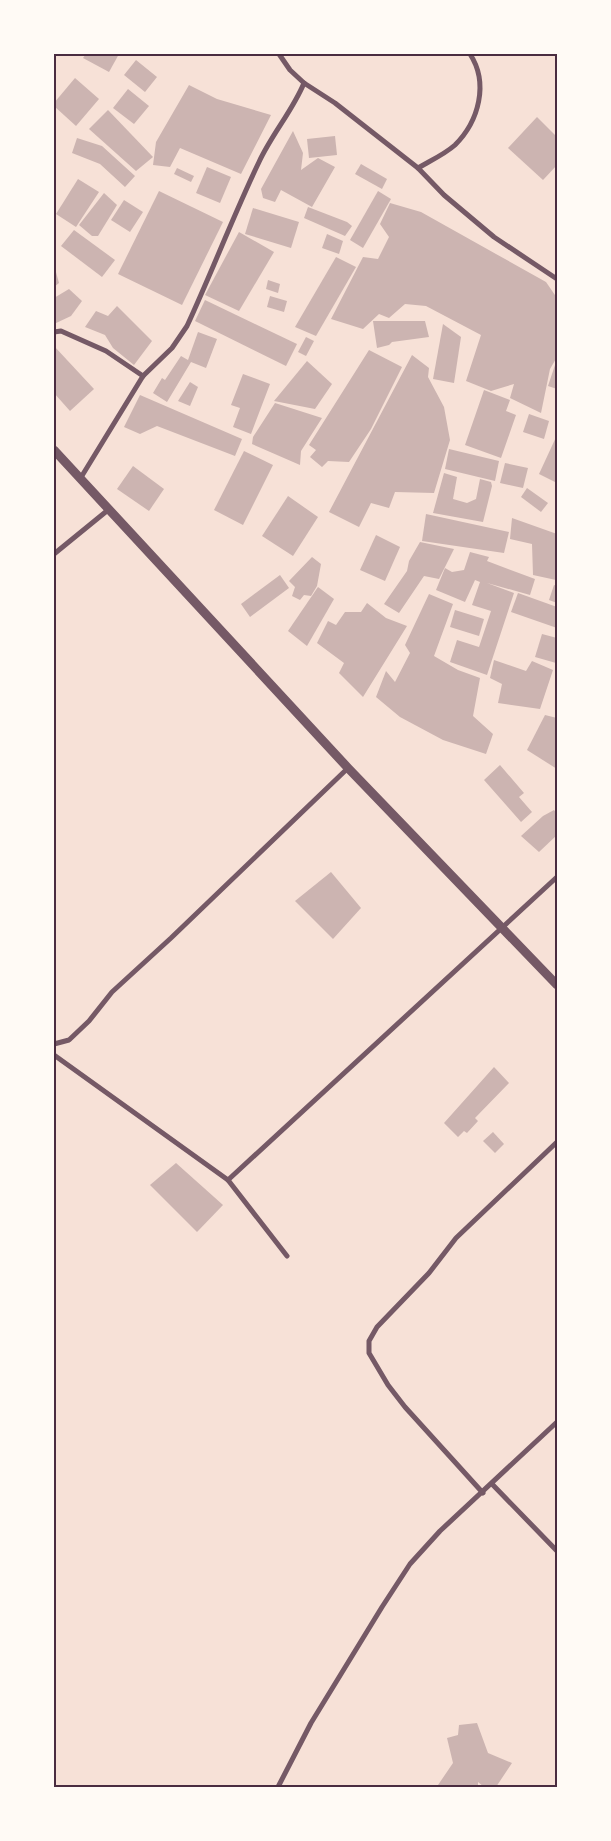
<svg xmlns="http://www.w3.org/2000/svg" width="611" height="1841" font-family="'Noto Sans',sans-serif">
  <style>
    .building { fill: #ccb4b1 }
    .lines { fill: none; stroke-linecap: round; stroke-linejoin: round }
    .minor { stroke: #755966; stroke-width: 5 }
    .tertiary { stroke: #755966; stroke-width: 9 }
    .neatline { fill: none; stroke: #4a2c40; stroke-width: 2 }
  </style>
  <rect width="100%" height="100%" fill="#f7e1d7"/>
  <g class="building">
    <polygon points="86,54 119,54 109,72 83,58"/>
    <polygon points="136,60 157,77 145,92 124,75"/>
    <polygon points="75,78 99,99 76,126 54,106 54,103"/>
    <polygon points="189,85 217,99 271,115 241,174 180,148 170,167 153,165 156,142"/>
    <polygon points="128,89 149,106 134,124 113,108"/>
    <polygon points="108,110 153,157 136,171 89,129"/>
    <polygon points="537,117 557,137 557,165 543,180 508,148"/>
    <polygon points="293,131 303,153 301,170 318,158 335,167 312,207 281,190 275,202 263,198 261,189"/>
    <polygon points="335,136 337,155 309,158 307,139"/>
    <polygon points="77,138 102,146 135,176 125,187 100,164 72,153"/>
    <polygon points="361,164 387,179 382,189 355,174"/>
    <polygon points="207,167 231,177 220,203 196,193"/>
    <polygon points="177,168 194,176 191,182 174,174"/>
    <polygon points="78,179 99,192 76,227 56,214"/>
    <polygon points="159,191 223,222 182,305 118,274"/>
    <polygon points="378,191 391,199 363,248 350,240"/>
    <polygon points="104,193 117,205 98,236 92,236 79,225"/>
    <polygon points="124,200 143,212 130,232 111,220"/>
    <polygon points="390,203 421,212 546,282 557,298 557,357 550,369 541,413 510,398 514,384 491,391 466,381 481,335 426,306 405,304 389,318 379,314 363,329 331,319 363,257 378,259 389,237 380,224"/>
    <polygon points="308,207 347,222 352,226 345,236 304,218"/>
    <polygon points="253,208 299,222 291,248 245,234"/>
    <polygon points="74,230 115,260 102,277 61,246"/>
    <polygon points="239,232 274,252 239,311 205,295"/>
    <polygon points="327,234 343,241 339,254 322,248"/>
    <polygon points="336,257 356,267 316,336 295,327"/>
    <polygon points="54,265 59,283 54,287"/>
    <polygon points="268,280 280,284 278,293 266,289"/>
    <polygon points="69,289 82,301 71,316 54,324 54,298"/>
    <polygon points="270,296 287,301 284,312 267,307"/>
    <polygon points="205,300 297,344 286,366 195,321"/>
    <polygon points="117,306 152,341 134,365 113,348 105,335 85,327 96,311 108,316"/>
    <polygon points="373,321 425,321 429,337 392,342 389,345 377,348"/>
    <polygon points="443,324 461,337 454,383 433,379"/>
    <polygon points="198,332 217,339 206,368 191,362 167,402 153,393 162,378 165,380 181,356 188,360"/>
    <polygon points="306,337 314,341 306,356 298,352"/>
    <polygon points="54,346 94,389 70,411 54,393"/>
    <polygon points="369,350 402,367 371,429 349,462 328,461 322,467 310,457 316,450 309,445"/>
    <polygon points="412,355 429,368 428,377 444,407 450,440 434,493 395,492 389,508 371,503 359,527 329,512"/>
    <polygon points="307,361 332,384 315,409 274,401"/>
    <polygon points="555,365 557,366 557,389 548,386"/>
    <polygon points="243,374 270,384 251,434 233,427 240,408 231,405"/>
    <polygon points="190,382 198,387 190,406 178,401"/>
    <polygon points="484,390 510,400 506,411 516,415 501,458 465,445"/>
    <polygon points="140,395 242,439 235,456 157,426 140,434 124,427"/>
    <polygon points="275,403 322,418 301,451 300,465 252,444 253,437"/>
    <polygon points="529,414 549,421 544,439 523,432"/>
    <polygon points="557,435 557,483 539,474"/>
    <polygon points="449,449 499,461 495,481 445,469"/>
    <polygon points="244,451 273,465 243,525 214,510"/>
    <polygon points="505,463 528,468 523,488 500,483"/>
    <polygon points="133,466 164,489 149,511 117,489"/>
    <polygon points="444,473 457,477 453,499 467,503 476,499 480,479 491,482 492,486 483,522 433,513"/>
    <polygon points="527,488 548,503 541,512 521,497"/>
    <polygon points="288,496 318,517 293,556 262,536"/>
    <polygon points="426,514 509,532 504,553 422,541"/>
    <polygon points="512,518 557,534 556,580 533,575 532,544 510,539"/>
    <polygon points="376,535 400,547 385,581 360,570"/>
    <polygon points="420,542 454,549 439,579 424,576 399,613 384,604 407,571 409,561"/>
    <polygon points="470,552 489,557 487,561 535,579 530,595 487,583 514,593 487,675 450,662 457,640 479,647 491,611 472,605 480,582 475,580 465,602 436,590 445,568 452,572 464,570"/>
    <polygon points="312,557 321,564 317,586 311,596 304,595 300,600 292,596 295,587 289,581"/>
    <polygon points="280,575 289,588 250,617 241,604"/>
    <polygon points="554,585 557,586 557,603 549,600"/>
    <polygon points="318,587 334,599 307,646 288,631"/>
    <polygon points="518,593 557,607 557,628 511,612"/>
    <polygon points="429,594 453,604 434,656 458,670 480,678 473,716 493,734 486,754 443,740 400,717 376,697 386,671 395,682 410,653 405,645"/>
    <polygon points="367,603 386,618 407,626 363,697 339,673 344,663 317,643 328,621 336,625 345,612 361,612"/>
    <polygon points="455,610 484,619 479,636 450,627"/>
    <polygon points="542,634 557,638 556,663 535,657"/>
    <polygon points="494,660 526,671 532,661 553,670 540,709 498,703 502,684 490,678"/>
    <polygon points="545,715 557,718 557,769 527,750"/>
    <polygon points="500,765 524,793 519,797 532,812 521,822 484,780"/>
    <polygon points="554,810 557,814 557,835 539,852 521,836 543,816"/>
    <polygon points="331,872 361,908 333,939 295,901"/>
    <polygon points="494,1067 509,1083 475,1118 478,1121 467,1133 464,1131 458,1137 444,1123"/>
    <polygon points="493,1132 504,1144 495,1153 483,1141"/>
    <polygon points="176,1163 223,1205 197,1232 150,1185"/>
    <polygon points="477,1723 488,1753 512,1763 496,1787 484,1787 478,1782 478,1787 441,1787 438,1785 453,1763 447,1738 458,1735 459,1725"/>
  </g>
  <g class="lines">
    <g class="minor">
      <polyline points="279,54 290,70 304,83 335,103 418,168 444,195 494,237 557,279"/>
      <path d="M418 168C430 161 445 154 455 145 479 121 489 83 470 54"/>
      <polyline points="54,332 61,331 106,351 143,376"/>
      <path d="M80 479 143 376 172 348 187 326C212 272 233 216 259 162 272 134 293 110 304 83"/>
      <polyline points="54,554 108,510"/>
      <polyline points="54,1044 69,1040 89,1021 112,992 171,938 348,768"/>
      <polyline points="54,1055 228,1180 287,1256"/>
      <polyline points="228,1180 557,877"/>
      <polyline points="492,1484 557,1551"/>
      <polyline points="483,1493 405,1407 388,1385 369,1353 369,1341 377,1327 429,1273 456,1238 557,1142"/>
      <polyline points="278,1787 311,1723 382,1607 410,1564 440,1531 557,1422"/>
    </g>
    <polyline class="tertiary" points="54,450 348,768 557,985"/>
  </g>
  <rect width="611" height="1841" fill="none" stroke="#fffaf5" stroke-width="110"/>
  <rect x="55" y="55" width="501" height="1731" class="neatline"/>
</svg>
